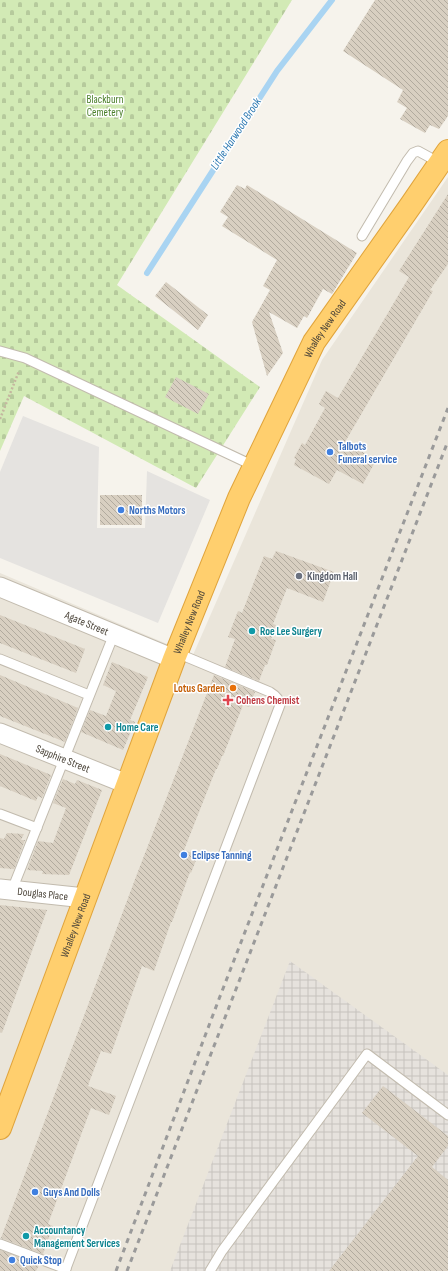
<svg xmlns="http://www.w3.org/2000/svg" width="448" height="1271" font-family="'Sofia Sans Condensed',sans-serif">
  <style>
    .residential { fill: #eae5da }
    .industrial { fill: url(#industrial-grid) }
    .cemetery { fill: url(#cemetery-stones) }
    .parking { fill: #e5e3e0 }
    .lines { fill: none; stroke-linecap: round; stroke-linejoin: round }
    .stream { stroke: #a9d4f2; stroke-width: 6 }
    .building { fill: url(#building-back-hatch) }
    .lane-casing { stroke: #c2bbae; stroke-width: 11 }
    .street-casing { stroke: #c2bbae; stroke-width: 21 }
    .highway-casing { stroke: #e0a43c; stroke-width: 24 }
    .path { stroke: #c4b79f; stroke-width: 2.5; stroke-dasharray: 2 2; stroke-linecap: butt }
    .lane { stroke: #fff; stroke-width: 9 }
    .street { stroke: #fff; stroke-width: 19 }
    .highway { stroke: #ffcf6e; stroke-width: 22 }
    .rail { stroke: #9a9a9a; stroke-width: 3; stroke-dasharray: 5 5; stroke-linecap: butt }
    .shop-dot { fill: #3f7fe0; stroke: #fff; stroke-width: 1.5 }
    .worship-dot { fill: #6b7280; stroke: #fff; stroke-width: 1.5 }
    .culture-dot { fill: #0f9aa8; stroke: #fff; stroke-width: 1.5 }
    .food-dot { fill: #e8710a; stroke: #fff; stroke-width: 1.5 }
    .health-dot { fill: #e0444e; stroke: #fff; stroke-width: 1.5 }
    .labels { text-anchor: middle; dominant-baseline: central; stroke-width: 3; stroke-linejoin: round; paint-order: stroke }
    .park-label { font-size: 11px; fill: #4a7f2a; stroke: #fff }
    .street-label { font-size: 11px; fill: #4b4439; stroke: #fff }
    .shop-label { font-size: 11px; font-weight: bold; fill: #366cbe; stroke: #fff; text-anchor: start }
    .worship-label { font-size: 11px; font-weight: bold; fill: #5b616d; stroke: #fff; text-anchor: start }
    .culture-label { font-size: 11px; font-weight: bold; fill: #0d838f; stroke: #fff; text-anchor: start }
    .food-label { font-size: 11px; font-weight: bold; fill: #c56008; stroke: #fff; text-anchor: end }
    .health-label { font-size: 11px; font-weight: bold; fill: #be3a42; stroke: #fff; text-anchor: start }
    .water-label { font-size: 12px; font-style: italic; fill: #2e7ab2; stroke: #fff }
  </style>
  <defs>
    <pattern id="industrial-grid" width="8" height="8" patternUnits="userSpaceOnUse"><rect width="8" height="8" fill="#e6e2dd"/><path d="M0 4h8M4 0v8" fill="none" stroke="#c7c3be"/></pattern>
    <pattern id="cemetery-stones" width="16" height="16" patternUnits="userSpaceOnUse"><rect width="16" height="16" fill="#d2eab5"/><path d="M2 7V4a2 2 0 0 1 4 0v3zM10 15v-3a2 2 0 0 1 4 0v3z" fill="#b6ca9c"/></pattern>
    <pattern id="building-back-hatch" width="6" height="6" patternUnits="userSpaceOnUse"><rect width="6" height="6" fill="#d8cfc1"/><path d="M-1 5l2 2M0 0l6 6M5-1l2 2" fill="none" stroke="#b1aa9e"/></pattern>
  </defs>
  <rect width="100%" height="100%" fill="#f6f3ec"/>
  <polygon class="residential" points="448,177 448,1271 0,1271 0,573 193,655 322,360"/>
  <polygon class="industrial" points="290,961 448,1075 448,1271 170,1271"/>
  <polygon class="cemetery" points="0,0 292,0 117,285 260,387 196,488 24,396 0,451"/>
  <polygon class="parking" points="23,416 99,447 97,528 145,528 147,471 210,500 158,623 0,558 0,472"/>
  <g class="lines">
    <polyline class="stream" points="147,273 277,71 332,0"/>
  </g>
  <g class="building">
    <polygon points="375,0 448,0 448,116 439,129 430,125 425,133 400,119 407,108 397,102 403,90 343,51"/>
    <polygon points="237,185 245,189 247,185 357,253 332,294 323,289 307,318 304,316 297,328 269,312 283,353 267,376 252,322 270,290 263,286 277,260 222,226 228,217 220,212"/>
    <polygon points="448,194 448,264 430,290 433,291 345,442 376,460 363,484 337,470 329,484 294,465 296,459 294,458 302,443 305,445 325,408 319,404 326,391 338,398 409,277 399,271"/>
    <polygon points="166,282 208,315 198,330 155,296"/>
    <polygon points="176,377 209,394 198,414 165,397"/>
    <rect x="100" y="495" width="42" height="30"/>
    <polygon points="276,551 334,572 323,602 287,588 273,624 276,625 271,639 276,640 267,665 265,665 259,681 225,667 235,639 228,637 238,611 242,613 264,556 272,559"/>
    <polygon points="0,615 85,649 76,673 0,643"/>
    <polygon points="112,662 148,677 130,720 135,722 123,750 81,732 90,710 106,716 116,691 103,685"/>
    <polygon points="0,675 78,708 65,742 0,716"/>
    <polygon points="214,675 255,692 249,707 243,705 223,756 222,756 217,769 216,769 184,850 198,855 191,873 190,872 172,922 171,922 154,971 142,966 111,1054 101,1051 90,1080 88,1086 116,1096 109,1115 91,1108 48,1224 53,1226 43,1254 1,1238 137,874"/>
    <polygon points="0,754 51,775 42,798 38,796 36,801 0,786"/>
    <polygon points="63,779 75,784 77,780 102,790 69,875 42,874 43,871 27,870 38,841 53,843 60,824 66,808 53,803"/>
    <polygon points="7,833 24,834 21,840 25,840 14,869 0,868 0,838 4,839"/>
    <polygon points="0,905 47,910 2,1033 0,1032"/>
    <polygon points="383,1086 448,1136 448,1146 432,1167 448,1180 448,1271 329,1271 418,1156 362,1113"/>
    <polygon points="0,1250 39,1265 36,1271 0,1271"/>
  </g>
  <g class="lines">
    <g class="lane-casing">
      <g id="lane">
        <polyline points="362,236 407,161 413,153 418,151 440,163"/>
        <polyline points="0,351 25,358 254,466"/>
        <polyline points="0,659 89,695"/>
        <polyline points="0,814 37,828"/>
        <polyline points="12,890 114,634"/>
        <polyline points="0,1244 66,1269"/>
        <path d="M65 1271 280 705C280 699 275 695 270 692L177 653"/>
        <polyline points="210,1271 222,1251 367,1054 448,1115"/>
      </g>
    </g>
    <g class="street-casing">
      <g id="street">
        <path id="s1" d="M0 587 174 659"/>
        <path id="s2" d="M0 733 127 784"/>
        <path id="s3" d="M0 889 85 898"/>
      </g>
    </g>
    <g class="highway-casing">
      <g id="highway">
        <path id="s4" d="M0 1128 174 659 239 498 314 342 411 205 448 151"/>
      </g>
    </g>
    <polyline class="path" points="0,419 19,371"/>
    <use href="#lane" class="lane"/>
    <use href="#street" class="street"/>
    <use href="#highway" class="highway"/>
    <g class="rail">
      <polyline points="116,1271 219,999 448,408"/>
      <polyline points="127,1271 448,441"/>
    </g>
  </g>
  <g class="shop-dot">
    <circle cx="330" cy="452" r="4"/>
    <circle cx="121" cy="510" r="4"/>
    <circle cx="184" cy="855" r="4"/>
    <circle cx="35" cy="1192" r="4"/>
    <circle cx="12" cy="1260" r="4"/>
  </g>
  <circle class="worship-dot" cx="299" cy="576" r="4"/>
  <g class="culture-dot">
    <circle cx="252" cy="631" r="4"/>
    <circle cx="108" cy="727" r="4"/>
    <circle cx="26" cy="1236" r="4"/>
  </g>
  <circle class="food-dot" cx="233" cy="688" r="4"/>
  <path class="health-dot" d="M226 694h4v4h4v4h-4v4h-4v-4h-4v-4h4z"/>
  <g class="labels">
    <g class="park-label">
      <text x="105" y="99">Blackburn<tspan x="105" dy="13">Cemetery</tspan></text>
    </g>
    <g class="street-label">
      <text stroke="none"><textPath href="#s4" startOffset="864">Whalley New Road</textPath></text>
      <text stroke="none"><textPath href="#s4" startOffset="540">Whalley New Road</textPath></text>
      <text stroke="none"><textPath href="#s1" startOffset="94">Agate Street</textPath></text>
      <text stroke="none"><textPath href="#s2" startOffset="68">Sapphire Street</textPath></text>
      <text stroke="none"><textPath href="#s3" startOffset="43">Douglas Place</textPath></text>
      <text stroke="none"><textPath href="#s4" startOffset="216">Whalley New Road</textPath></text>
    </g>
    <g class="shop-label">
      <text x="338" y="446">Talbots<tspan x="338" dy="13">Funeral service</tspan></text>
      <text x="129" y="510">Norths Motors</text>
      <text x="192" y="855">Eclipse Tanning</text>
      <text x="43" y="1192">Guys And Dolls</text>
      <text x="20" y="1260">Quick Stop</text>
    </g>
    <g class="worship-label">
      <text x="307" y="576">Kingdom Hall</text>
    </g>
    <g class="culture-label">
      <text x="260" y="631">Roe Lee Surgery</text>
      <text x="116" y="727">Home Care</text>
      <text x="34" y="1230">Accountancy<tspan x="34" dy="13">Management Services</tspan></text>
    </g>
    <g class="food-label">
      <text x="225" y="688">Lotus Garden</text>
    </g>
    <g class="health-label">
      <text x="236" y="700">Cohens Chemist</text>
    </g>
    <g class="water-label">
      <text transform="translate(236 134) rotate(-57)">Little Harwood Brook</text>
    </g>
  </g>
</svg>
